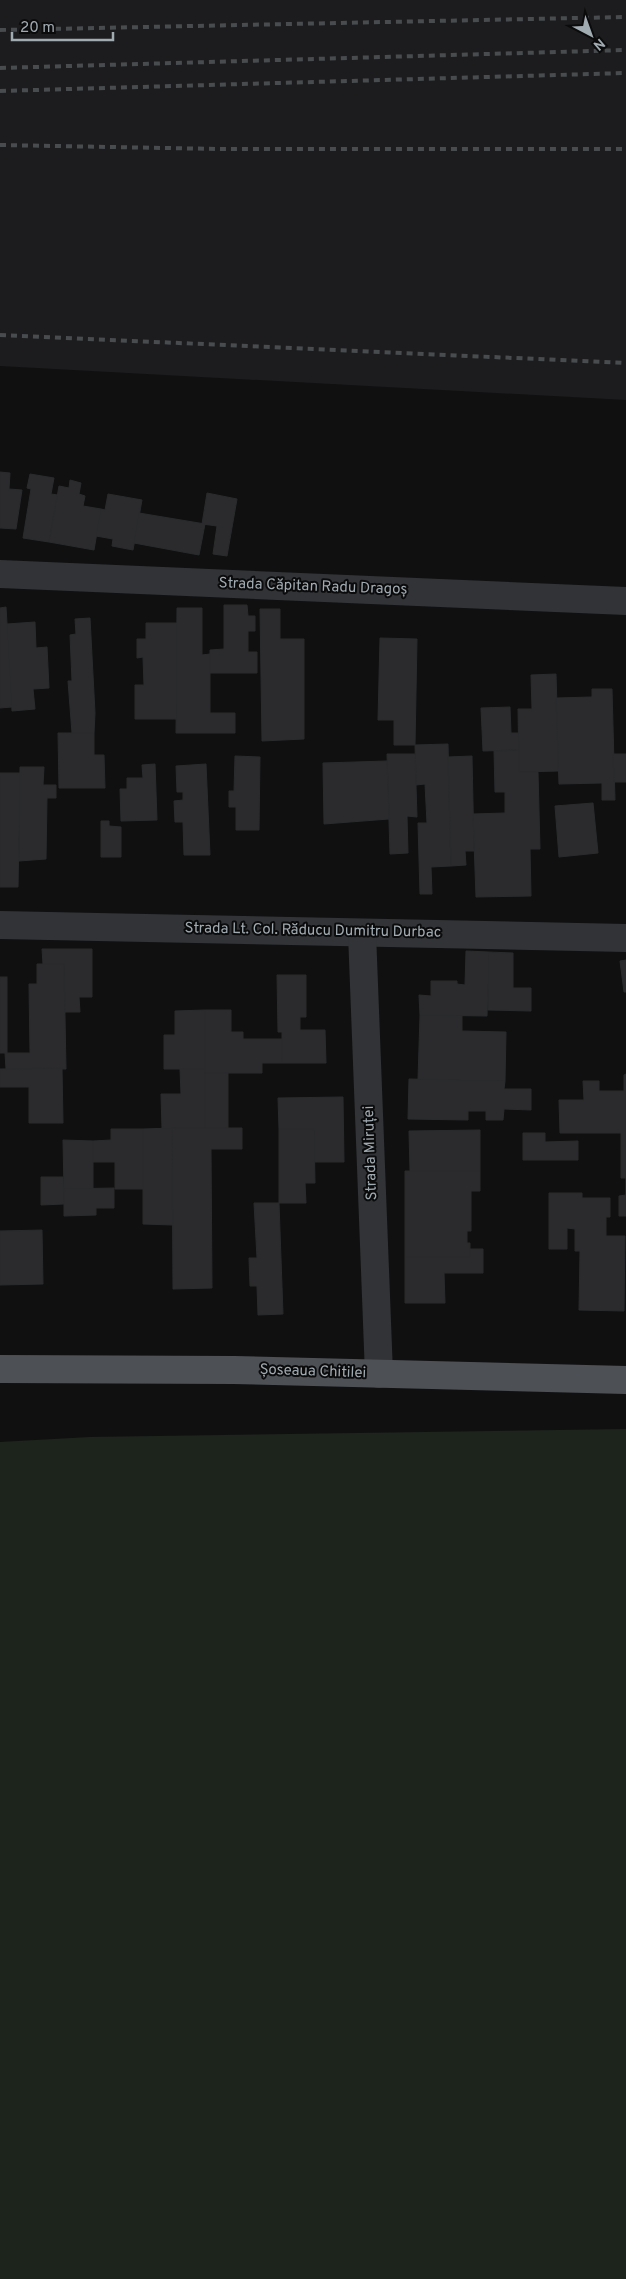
<svg xmlns="http://www.w3.org/2000/svg" width="626" height="2279" font-family="Overpass,sans-serif">
  <style>
    .built { fill: #1c1c1e }
    .green { fill: #1d241c }
    .building { fill: #2b2b2d; stroke: #2a2b2d }
    .lines { fill: none; stroke-linecap: round; stroke-linejoin: round }
    .minor { stroke: #313336; stroke-width: 28 }
    .major { stroke: #4d5155; stroke-width: 28 }
    .rail { stroke: #484c4f; stroke-width: 4; stroke-dasharray: 6 5; stroke-linecap: butt }
    .labels { text-anchor: middle; dominant-baseline: central; stroke-width: 4; stroke-linejoin: round; paint-order: stroke }
    .street-label { font-size: 15px; fill: #a1abb2; stroke: #0b0b0c }
  </style>
  <rect width="100%" height="100%" fill="#101011"/>
  <polygon class="built" points="0,0 626,0 626,400 0,366"/>
  <polygon class="green" points="626,1429 626,2279 0,2279 0,1442 90,1437"/>
  <g class="building">
    <polygon points="0,472 10,473 9,489 22,490 16,529 0,528"/>
    <polygon points="30,474 54,478 51,494 58,495 49,542 23,538 31,489 27,488"/>
    <polygon points="70,480 81,483 79,494 85,496 83,506 101,509 94,550 49,542 59,486 69,488"/>
    <polygon points="207,493 237,499 227,556 213,554 217,526 202,524"/>
    <polygon points="108,494 142,500 133,550 112,546 113,539 96,536 101,509 105,510"/>
    <polygon points="139,513 205,524 199,555 134,543"/>
    <polygon points="224,605 247,605 248,616 255,616 255,631 248,631 248,652 257,652 257,673 210,673 210,650 224,649"/>
    <polygon points="6,607 12,707 0,708 0,608"/>
    <polygon points="177,608 202,608 202,655 210,654 210,713 235,713 235,733 176,733"/>
    <polygon points="260,609 280,609 280,639 304,639 304,739 262,741"/>
    <polygon points="90,618 95,713 94,733 72,733 68,681 72,681 70,635 76,634 75,619"/>
    <polygon points="35,622 36,648 47,647 49,688 33,689 35,709 12,711 7,624"/>
    <polygon points="146,623 177,623 176,719 135,719 135,685 144,685 143,657 137,658 137,639 146,639"/>
    <polygon points="380,638 417,639 415,745 394,745 394,720 378,720"/>
    <polygon points="556,674 559,771 519,772 518,709 532,709 531,675"/>
    <polygon points="592,689 612,689 615,800 602,800 602,783 559,784 556,698 592,697"/>
    <polygon points="510,707 511,733 518,733 519,750 483,751 481,708"/>
    <polygon points="58,733 94,733 94,755 104,755 105,788 59,788"/>
    <polygon points="448,744 451,866 431,867 432,894 420,894 418,823 427,823 425,784 416,785 415,745"/>
    <polygon points="519,750 519,772 538,772 540,849 530,849 531,896 476,897 473,814 505,813 505,792 495,792 494,751"/>
    <polygon points="387,754 415,754 417,817 407,816 408,853 390,854"/>
    <polygon points="613,754 626,754 626,782 614,782"/>
    <polygon points="235,756 260,757 259,830 236,830 236,807 229,807 229,791 234,791"/>
    <polygon points="472,756 474,851 465,851 466,865 451,866 448,757"/>
    <polygon points="387,761 389,819 324,824 323,763"/>
    <polygon points="155,764 157,820 121,821 120,789 127,789 127,778 143,778 142,765"/>
    <polygon points="206,764 210,855 184,855 183,822 175,822 174,801 183,800 183,792 177,792 176,766"/>
    <polygon points="20,767 44,767 43,785 56,785 56,798 47,798 46,859 19,861"/>
    <polygon points="0,773 20,773 18,887 0,887"/>
    <polygon points="593,803 598,853 559,857 555,806"/>
    <polygon points="101,821 109,821 109,826 121,827 121,857 101,857"/>
    <polygon points="42,949 92,949 92,997 79,997 80,1012 65,1012 64,964 43,964"/>
    <polygon points="466,951 489,952 487,1016 420,1015 419,995 431,996 431,981 457,981 457,984 465,985"/>
    <polygon points="489,952 513,953 513,988 531,988 531,1011 488,1010"/>
    <polygon points="626,960 626,992 624,992 620,961"/>
    <polygon points="37,964 64,964 66,1069 6,1069 5,1053 30,1053 29,984 37,984"/>
    <polygon points="277,975 306,975 306,1017 300,1017 300,1030 325,1030 326,1063 282,1063 282,1032 278,1032"/>
    <rect x="0" y="977" width="7" height="76"/>
    <polygon points="205,1010 231,1010 231,1032 243,1032 243,1039 282,1039 282,1063 262,1063 262,1073 205,1073"/>
    <polygon points="205,1010 205,1069 164,1069 164,1035 175,1035 175,1011"/>
    <polygon points="420,1015 462,1016 462,1031 506,1032 505,1081 418,1079"/>
    <polygon points="62,1068 63,1123 29,1123 29,1087 0,1087 0,1069"/>
    <polygon points="180,1069 205,1069 205,1128 162,1129 161,1094 181,1094"/>
    <rect x="205" y="1073" width="23" height="55"/>
    <polygon points="626,1074 626,1146 621,1146 621,1133 560,1133 559,1100 584,1100 583,1081 599,1081 599,1091 624,1091 624,1075"/>
    <polygon points="409,1079 505,1081 504,1089 531,1089 531,1110 504,1109 503,1120 486,1120 486,1111 468,1111 468,1120 408,1119"/>
    <polygon points="343,1097 344,1162 315,1162 314,1129 279,1129 278,1098"/>
    <polygon points="172,1128 173,1225 143,1224 143,1129"/>
    <polygon points="172,1128 242,1128 242,1149 211,1149 212,1288 173,1289"/>
    <polygon points="111,1129 143,1129 143,1189 115,1189 115,1162 93,1162 93,1141 111,1140"/>
    <polygon points="279,1129 314,1129 315,1183 305,1183 306,1203 279,1203"/>
    <polygon points="480,1130 480,1171 410,1171 409,1131"/>
    <polygon points="523,1133 545,1133 545,1142 578,1141 578,1160 523,1160"/>
    <polygon points="63,1140 93,1141 93,1189 64,1189"/>
    <polygon points="621,1146 626,1146 626,1216 619,1216 619,1196 626,1195 626,1178 621,1178"/>
    <polygon points="405,1171 480,1171 480,1191 471,1191 471,1231 467,1231 467,1243 470,1243 470,1257 405,1257"/>
    <polygon points="41,1177 63,1177 64,1204 41,1205"/>
    <polygon points="114,1188 114,1208 96,1208 96,1215 64,1216 64,1189"/>
    <polygon points="549,1193 582,1193 582,1198 610,1198 610,1217 606,1217 606,1236 625,1236 624,1311 579,1310 580,1251 575,1251 575,1229 567,1228 567,1249 549,1249"/>
    <polygon points="254,1203 279,1203 283,1314 258,1315 257,1286 250,1286 249,1258 257,1258"/>
    <polygon points="42,1230 43,1284 0,1285 0,1231"/>
    <polygon points="470,1249 483,1249 483,1273 444,1273 445,1303 405,1303 405,1257 470,1257"/>
  </g>
  <g class="lines">
    <g class="minor">
      <polyline points="0,574 626,601"/>
      <polyline points="0,925 626,938"/>
      <polyline points="362,933 379,1374"/>
    </g>
    <polyline class="major" points="0,1369 234,1370 626,1380"/>
    <g class="rail">
      <polyline points="0,30 626,17"/>
      <polyline points="0,68 626,50"/>
      <polyline points="0,91 626,73"/>
      <polyline points="0,145 221,149 626,149"/>
      <polyline points="0,335 626,363"/>
    </g>
  </g>
  <g class="labels">
    <g class="street-label">
      <text transform="translate(313 587) rotate(2)">Strada Căpitan Radu Dragoș</text>
      <text transform="translate(313 931) rotate(1)">Strada Lt. Col. Răducu Dumitru Durbac</text>
      <text transform="translate(371 1153) rotate(-92)">Strada Miruței</text>
      <text transform="translate(313 1372) rotate(2)">Șoseaua Chitilei</text>
    </g>
  </g>
  <g transform="translate(591 35) rotate(139)" stroke="#0b0b0c" stroke-width="4" paint-order="stroke">
  <path d="M0-4L9 19L0 12L-9 19Z" fill="#a1abb2"/>
  <text y="-8" font-size="14" font-weight="bold" text-anchor="middle" fill="#a1abb2">N</text>
  </g>
  <path d="M12 32v8h101v-8" fill="none" stroke="#a1abb2" stroke-width="2.5"/>
  <text x="20" y="32" font-size="15" fill="#a1abb2" stroke="#0b0b0c" stroke-width="4" paint-order="stroke">20 m</text>
</svg>
